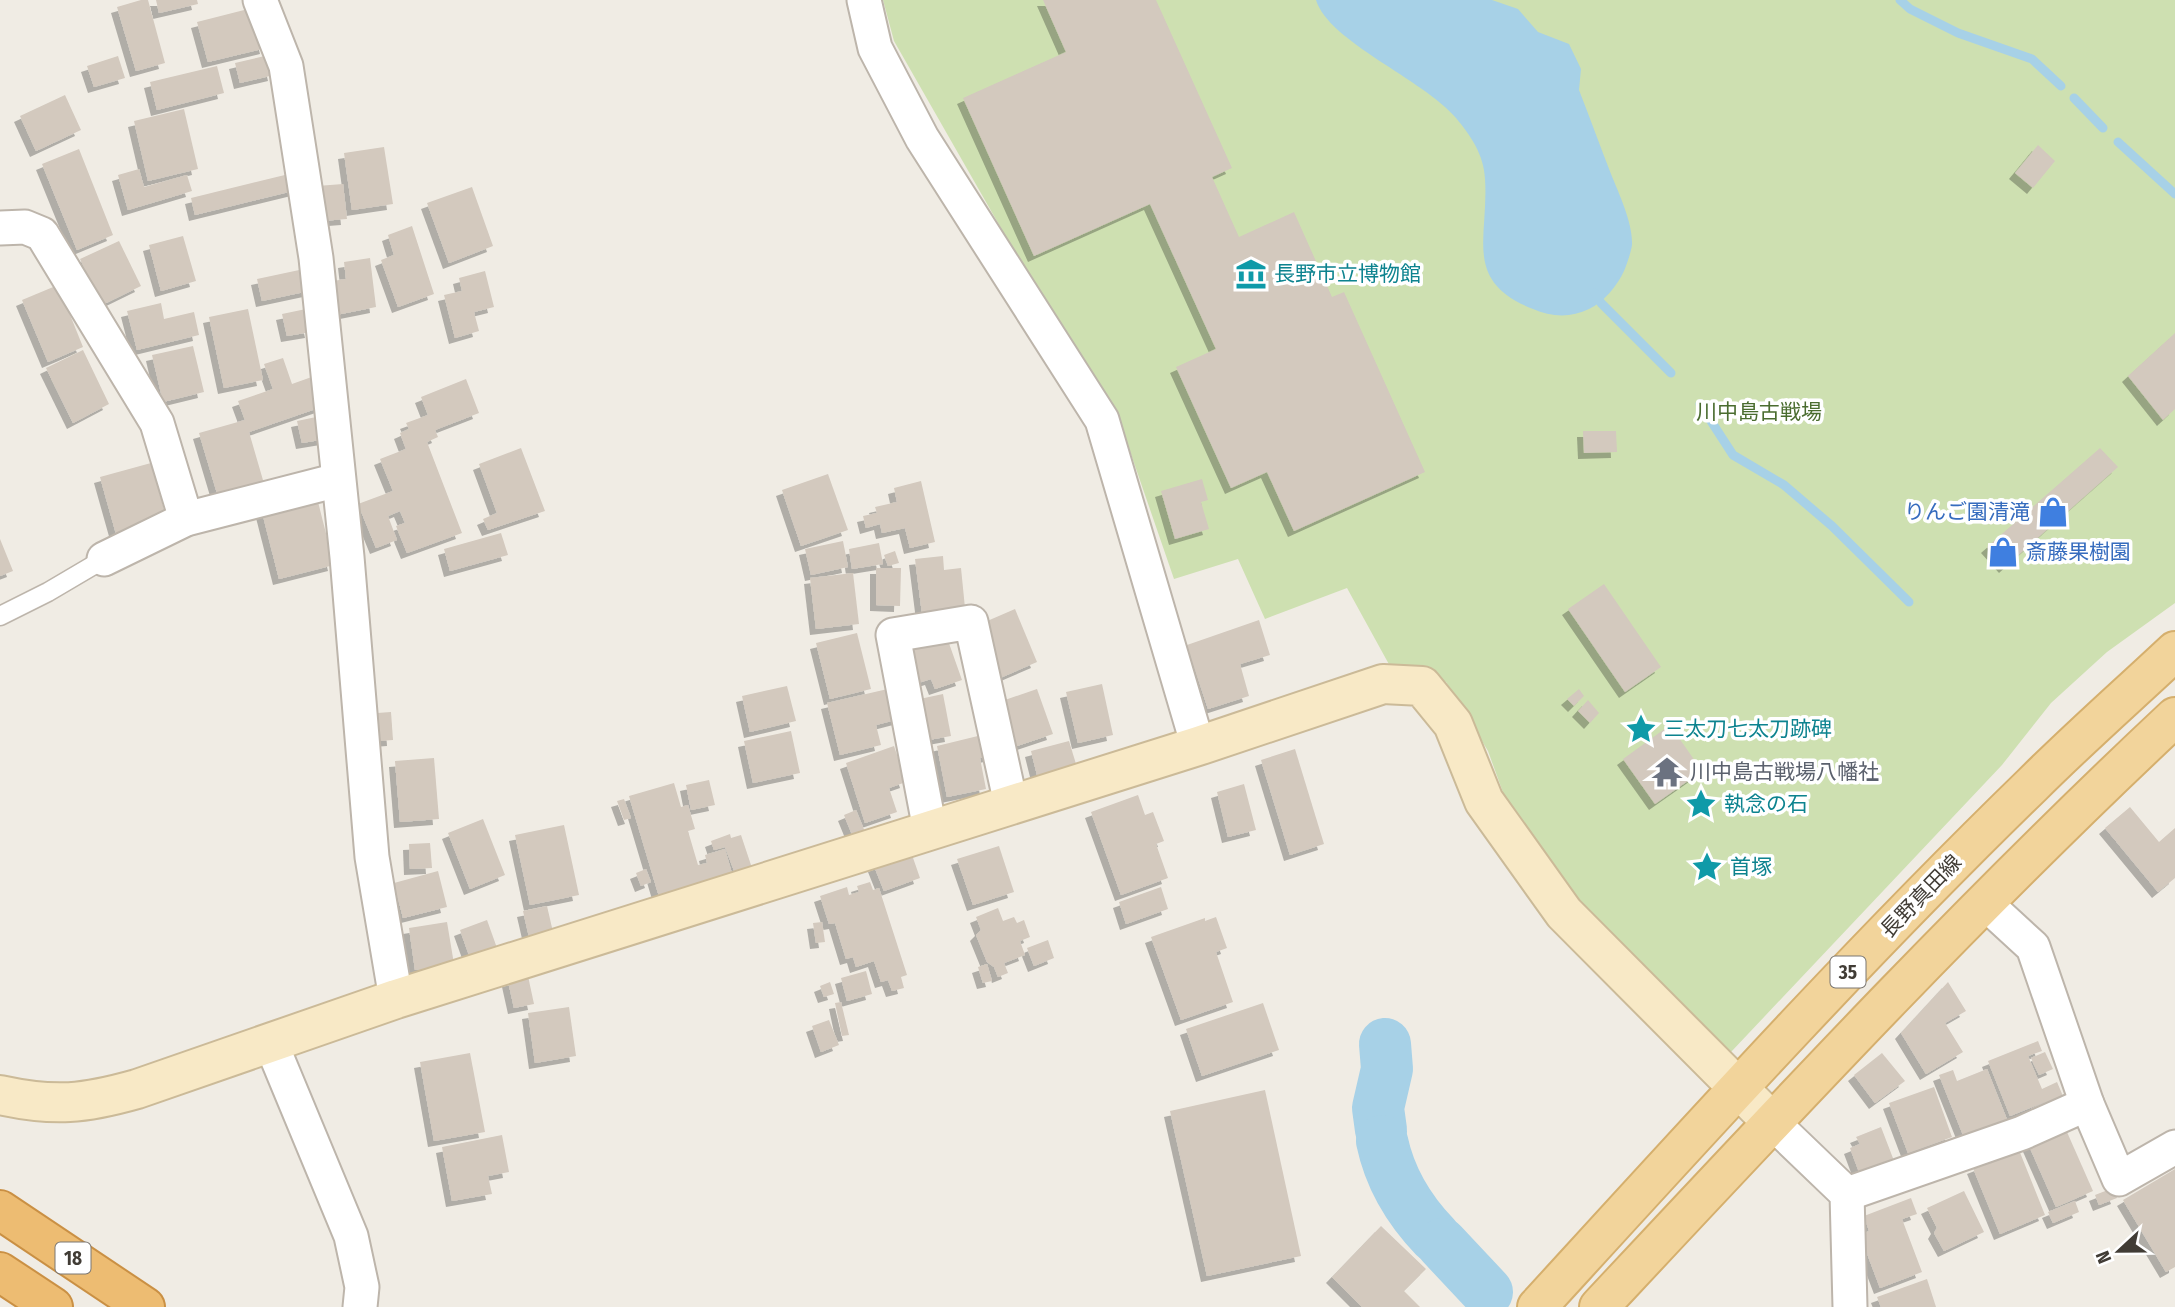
<svg xmlns="http://www.w3.org/2000/svg" width="2175" height="1307" font-family="'Fira Sans Condensed','Noto Sans JP',sans-serif">
  <style>
    .green { fill: #cee0b1 }
    .water { fill: #a7d1e7 }
    .lines { fill: none; stroke-linecap: round; stroke-linejoin: round }
    .stream { stroke: #a7d1e7; stroke-width: 9 }
    .river { stroke: #a7d1e7; stroke-width: 52 }
    .building { fill: #d3c9be; filter: url(#shadow) }
    .lane-casing { stroke: #bdb5ab; stroke-width: 21 }
    .street-casing { stroke: #bdb5ab; stroke-width: 37 }
    .secondary-casing { stroke: #cbba98; stroke-width: 42 }
    .primary-casing { stroke: #d5af6d; stroke-width: 42 }
    .highway-casing { stroke: #ca9044; stroke-width: 42 }
    .lane { stroke: #fff; stroke-width: 18 }
    .street { stroke: #fff; stroke-width: 33 }
    .secondary { stroke: #f8e9c6; stroke-width: 38 }
    .primary { stroke: #f2d49b; stroke-width: 38 }
    .highway { stroke: #edbc72; stroke-width: 38 }
    .labels { text-anchor: middle; dominant-baseline: central; stroke-width: 7; stroke-linejoin: round; paint-order: stroke }
    .shield { fill: #fff; stroke: #7a7672; stroke-width: 2 }
    .shield-label { font-size: 19px; font-weight: bold; fill: #413c35 }
    .culture-label { font-size: 21px; fill: #0d838f; stroke: #fff; text-anchor: start }
    .park-label { font-size: 21px; fill: #4a6c2f; stroke: #fff }
    .shop-label { font-size: 21px; fill: #366cbe; stroke: #fff; text-anchor: end }
    .worship-label { font-size: 21px; fill: #5b616d; stroke: #fff; text-anchor: start }
    .street-label { font-size: 21px; fill: #413c35; stroke: #fff }
  </style>
  <defs>
    <filter id="shadow"><feDropShadow dx="-6" dy="6" stdDeviation="0" flood-color="#0004"/></filter>
  </defs>
  <rect width="100%" height="100%" fill="#f0ece4"/>
  <polygon class="green" points="883,0 2175,0 2175,603 2107,652 2051,703 2002,765 1731,1052 1559,888 1513,820 1488,751 1446,682 1391,668 1347,588 1265,619 1238,559 1174,579 1123,431 1014,251 894,41"/>
  <path class="water" d="M1316 0H1492L1518 9 1538 32 1569 44 1581 69 1579 90C1590 118 1600 146 1611 174 1619 194 1633 223 1632 245 1631 252 1627 264 1624 271 1617 286 1604 302 1589 309 1571 318 1551 317 1533 309 1462 281 1489 238 1485 179 1484 155 1471 136 1456 118 1423 79 1329 42 1316 0Z"/>
  <g class="lines">
    <g class="stream">
      <polyline points="1900,0 1910,9 1958,33 2032,59 2061,86"/>
      <polyline points="2074,98 2103,128"/>
      <polyline points="2118,142 2175,194"/>
      <polyline points="1595,293 1601,303 1671,373"/>
      <polyline points="1700,404 1733,455 1784,485 1832,526 1909,602"/>
    </g>
    <g class="river">
      <polyline points="1381,1130 1378,1108 1387,1069 1385,1044"/>
      <path d="M1382 1141C1390 1179 1408 1209 1435 1237"/>
      <polyline points="1442,1244 1487,1292"/>
    </g>
  </g>
  <g class="building">
    <polygon points="141,0 148,0 165,63 136,71 117,7"/>
    <polygon points="156,0 197,0 198,4 159,13"/>
    <polygon points="1043,0 1156,0 1232,168 1212,177 1239,237 1294,212 1332,297 1344,292 1425,472 1294,531 1267,472 1231,488 1176,367 1216,349 1150,204 1034,256 963,98 1066,52"/>
    <polygon points="256,7 266,48 208,62 197,22"/>
    <polygon points="269,55 274,75 240,83 235,63"/>
    <polygon points="118,56 125,78 94,87 87,66"/>
    <polygon points="217,66 224,93 157,110 150,82"/>
    <polygon points="65,95 81,130 36,151 20,116"/>
    <polygon points="184,109 198,169 148,181 134,121"/>
    <polygon points="2038,145 2055,161 2033,188 2015,173"/>
    <polygon points="384,147 393,204 352,210 344,153"/>
    <polygon points="79,149 113,235 77,250 42,164"/>
    <polygon points="139,169 144,187 187,175 192,191 128,210 118,175"/>
    <polygon points="293,173 297,190 195,215 191,198"/>
    <polygon points="343,184 347,219 321,221 317,186"/>
    <polygon points="472,187 493,246 449,263 427,203"/>
    <polygon points="412,226 434,294 398,307 381,260 394,255 388,235"/>
    <polygon points="183,236 196,281 161,291 149,245"/>
    <polygon points="119,241 141,286 102,305 80,259"/>
    <polygon points="370,258 376,307 331,316 326,282 346,279 344,262"/>
    <polygon points="304,269 309,291 262,301 257,279"/>
    <polygon points="485,271 494,307 474,312 479,331 455,338 444,295 462,291 459,278"/>
    <polygon points="58,285 83,347 48,362 22,300"/>
    <polygon points="161,303 164,319 194,312 199,335 137,350 127,311"/>
    <polygon points="248,309 263,380 224,388 209,317"/>
    <polygon points="306,309 311,332 287,336 282,314"/>
    <polygon points="2175,333 2175,409 2163,420 2128,376"/>
    <polygon points="193,346 204,392 163,402 152,355"/>
    <polygon points="83,350 109,404 73,423 46,368"/>
    <polygon points="283,358 292,384 320,374 330,404 249,432 265,487 219,500 199,433 245,420 238,401 273,389 264,364"/>
    <polygon points="466,379 479,413 435,430 438,437 427,442 462,533 407,553 396,526 405,523 400,511 388,516 397,540 376,548 358,504 393,491 380,459 406,449 400,433 409,429 406,423 428,415 421,397"/>
    <polygon points="321,416 326,439 302,443 297,421"/>
    <polygon points="1583,431 1616,431 1617,452 1584,453"/>
    <polygon points="521,448 545,511 488,530 483,519 497,513 479,464"/>
    <polygon points="2100,448 2118,467 2005,567 1987,547"/>
    <polygon points="151,463 167,520 116,534 100,477"/>
    <polygon points="828,474 848,530 801,546 782,490"/>
    <polygon points="1202,479 1208,500 1201,502 1209,529 1175,539 1161,491"/>
    <polygon points="921,481 935,542 910,548 905,528 882,533 880,524 866,528 863,516 877,513 875,507 897,502 894,488"/>
    <polygon points="316,494 334,565 279,579 261,508"/>
    <polygon points="501,533 508,555 450,571 444,549"/>
    <polygon points="0,539 13,571 0,576"/>
    <polygon points="843,541 848,567 811,575 805,549"/>
    <polygon points="879,543 883,564 852,569 849,549"/>
    <polygon points="895,551 899,563 888,566 884,555"/>
    <polygon points="943,556 944,570 961,568 965,608 922,614 915,559"/>
    <polygon points="876,568 901,568 900,606 876,605"/>
    <polygon points="853,573 859,624 816,629 810,578"/>
    <polygon points="1604,584 1661,667 1625,692 1568,609"/>
    <polygon points="1015,609 1037,662 1000,678 978,625"/>
    <polygon points="1259,620 1270,655 1240,664 1249,696 1208,709 1187,645"/>
    <polygon points="945,632 962,680 935,689 931,679 918,683 906,645"/>
    <polygon points="857,633 871,689 830,699 816,643"/>
    <polygon points="1102,684 1113,735 1078,743 1066,692"/>
    <polygon points="787,686 796,721 750,732 742,696"/>
    <polygon points="892,688 899,719 876,725 881,745 840,755 827,703"/>
    <polygon points="1037,689 1053,734 1017,746 1002,701"/>
    <polygon points="1579,689 1584,696 1574,706 1567,699"/>
    <polygon points="943,694 951,736 923,741 915,700"/>
    <polygon points="1588,700 1599,713 1590,723 1578,711"/>
    <polygon points="391,712 393,740 379,741 377,713"/>
    <polygon points="1670,725 1702,771 1655,804 1623,759"/>
    <polygon points="791,731 800,773 753,783 744,741"/>
    <polygon points="986,734 990,756 980,758 986,789 947,797 937,746"/>
    <polygon points="1069,741 1076,764 1037,775 1031,751"/>
    <polygon points="894,746 906,782 889,788 897,812 865,823 846,763"/>
    <polygon points="1295,749 1324,844 1290,855 1261,760"/>
    <polygon points="434,758 439,819 400,822 395,761"/>
    <polygon points="709,780 715,805 691,810 686,785"/>
    <polygon points="674,783 681,807 688,805 695,829 688,831 698,865 707,863 705,855 725,849 733,877 660,900 629,796"/>
    <polygon points="1244,784 1256,830 1228,837 1217,792"/>
    <polygon points="1138,795 1145,815 1153,812 1164,841 1156,844 1168,878 1121,895 1091,812"/>
    <polygon points="624,799 631,818 624,820 617,801"/>
    <polygon points="2130,807 2159,842 2175,828 2175,878 2158,892 2105,828"/>
    <polygon points="856,810 865,832 853,837 844,815"/>
    <polygon points="483,819 505,875 470,889 448,833"/>
    <polygon points="564,825 579,895 530,905 515,835"/>
    <polygon points="730,834 731,838 741,835 752,868 736,876 725,847 714,850 711,841"/>
    <polygon points="430,843 432,868 410,869 409,844"/>
    <polygon points="999,846 1014,892 973,905 957,859"/>
    <polygon points="911,852 920,878 884,891 874,866"/>
    <polygon points="646,869 651,882 641,886 636,873"/>
    <polygon points="438,871 447,907 403,918 394,883"/>
    <polygon points="870,882 873,890 879,888 907,975 901,977 904,988 892,991 888,980 881,982 874,961 856,967 853,957 846,959 835,923 829,924 820,896 847,887 849,895 859,892 857,886"/>
    <polygon points="1161,887 1168,909 1126,924 1119,902"/>
    <polygon points="547,906 553,932 529,937 523,911"/>
    <polygon points="998,908 1003,921 1014,917 1017,923 1024,920 1030,937 1020,941 1025,955 1004,963 1008,973 998,977 994,967 987,962 976,935 981,930 976,917"/>
    <polygon points="1216,917 1227,948 1216,952 1233,1002 1181,1020 1151,937 1205,918 1205,921"/>
    <polygon points="487,920 497,948 470,958 460,930"/>
    <polygon points="447,922 454,964 415,970 409,928"/>
    <polygon points="822,922 825,942 816,943 813,923"/>
    <polygon points="1048,940 1054,958 1034,966 1027,948"/>
    <polygon points="987,964 992,981 983,983 978,967"/>
    <polygon points="866,971 872,994 847,1001 841,978"/>
    <polygon points="528,976 534,1004 514,1008 508,981"/>
    <polygon points="830,982 834,994 824,997 820,986"/>
    <polygon points="1948,982 1966,1011 1945,1023 1963,1052 1926,1074 1901,1033"/>
    <polygon points="841,1002 849,1035 842,1036 835,1003"/>
    <polygon points="1263,1003 1279,1050 1202,1076 1186,1029"/>
    <polygon points="569,1007 576,1056 535,1063 528,1013"/>
    <polygon points="829,1020 839,1045 821,1052 812,1026"/>
    <polygon points="2038,1041 2042,1051 2028,1056 2042,1089 2057,1082 2068,1108 2036,1121 2031,1109 2047,1101 2010,1116 1988,1061"/>
    <polygon points="2045,1052 2053,1069 2039,1075 2031,1058"/>
    <polygon points="470,1053 485,1132 434,1141 420,1062"/>
    <polygon points="1882,1053 1905,1081 1875,1103 1854,1075"/>
    <polygon points="1987,1069 2008,1122 1965,1140 1939,1075 1953,1070 1957,1081"/>
    <polygon points="1934,1087 1952,1137 1908,1153 1889,1103"/>
    <polygon points="1265,1090 1301,1256 1207,1276 1170,1111"/>
    <polygon points="2063,1123 2093,1191 2056,1207 2026,1139"/>
    <polygon points="1881,1127 1896,1166 1862,1180 1850,1148 1860,1144 1856,1137"/>
    <polygon points="502,1135 509,1172 488,1176 492,1194 452,1201 442,1147"/>
    <polygon points="2019,1150 2045,1215 2000,1234 1973,1168"/>
    <polygon points="2175,1169 2175,1267 2166,1272 2123,1200"/>
    <polygon points="2113,1188 2117,1198 2099,1205 2095,1195"/>
    <polygon points="1964,1191 1984,1232 1944,1251 1934,1233 1937,1228 1927,1208"/>
    <polygon points="1911,1198 1917,1214 1902,1219 1922,1272 1880,1288 1860,1235 1869,1231 1864,1216"/>
    <polygon points="2075,1201 2079,1212 2053,1223 2048,1212"/>
    <polygon points="1381,1226 1426,1269 1404,1291 1420,1307 1362,1307 1332,1277"/>
    <polygon points="1927,1279 1936,1307 1881,1307 1877,1297"/>
  </g>
  <g class="lines">
    <g class="lane-casing">
      <polyline id="lane" points="0,616 48,592 104,559"/>
    </g>
    <g class="street-casing">
      <g id="street">
        <polyline points="260,0 286,66 316,258 347,557 372,857 396,999"/>
        <polyline points="864,0 875,48 922,138 1102,420 1198,746"/>
        <polyline points="0,228 25,227 42,234 157,423 186,519"/>
        <polyline points="104,559 186,519 338,480"/>
        <polyline points="930,830 893,635 971,622 1011,804"/>
        <polyline points="1984,902 2033,947 2087,1104 2119,1179 2175,1147"/>
        <polyline points="270,1041 351,1236 362,1287 360,1307"/>
        <polyline points="1772,1122 1847,1194 1850,1307"/>
        <polyline points="1847,1194 2022,1133 2087,1104"/>
      </g>
    </g>
    <g class="secondary-casing">
      <path id="secondary" d="M0 1095C55 1107 84 1104 137 1089L396 999 1198 746 1383 684 1422 686 1453 724 1484 801 1564 913 1772 1122"/>
    </g>
    <g class="primary-casing">
      <g id="primary">
        <path d="M1537 1307C1699 1130 1860 952 2032 785 2078 739 2127 696 2175 651"/>
        <path d="M1599 1307C1787 1106 1974 905 2175 717"/>
      </g>
    </g>
    <g class="highway-casing">
      <g id="highway">
        <polyline points="0,1210 145,1307"/>
        <polyline points="0,1272 53,1307"/>
      </g>
    </g>
    <use href="#lane" class="lane"/>
    <use href="#street" class="street"/>
    <use href="#secondary" class="secondary"/>
    <use href="#primary" class="primary"/>
    <use href="#highway" class="highway"/>
  </g>
  <defs>
    <g id="museum-bare" transform="scale(2.415)"><path d="M0-6L6-3V-2H-6V-3ZM-5-1h2V3h-2ZM-1-1h2V3h-2ZM3-1h2V3H3ZM-6 4H6V6H-6Z" fill="#0f9aa8" stroke="#fff" stroke-width="2.5" paint-order="stroke"/></g>
    <g id="shop-bare" transform="scale(2.415)"><path d="M-5-2.5h2.3a2.7 3.5 0 0 1 5.4 0H5L5.5 6h-11ZM-1.5-2.5h3a1.5 2.3 0 0 0-3 0Z" fill="#3f7fe0" stroke="#fff" stroke-width="2.5" paint-order="stroke"/></g>
    <g id="sight-bare" transform="scale(2.415)"><path d="M0-6L1.8-2.2L6-1.7L2.9 1.2L3.7 5.4L0 3.3L-3.7 5.4L-2.9 1.2L-6-1.7L-1.8-2.2Z" fill="#0f9aa8" stroke="#fff" stroke-width="2.5" paint-order="stroke"/></g>
    <g id="temple-bare" transform="scale(2.415)"><path d="M0-6L5-2H3V0L6.5 2.5H4V6H1.5V3h-3V6H-4V2.5H-6.5L-3 0V-2H-5Z" fill="#6b7280" stroke="#fff" stroke-width="2.5" paint-order="stroke"/></g>
  </defs>
  <g fill-rule="evenodd">
    <use href="#museum-bare" x="1251" y="274"/>
    <use href="#shop-bare" x="2053" y="512"/>
    <use href="#shop-bare" x="2003" y="552"/>
    <use href="#sight-bare" x="1641" y="729"/>
    <use href="#temple-bare" x="1667" y="772"/>
    <use href="#sight-bare" x="1701" y="804"/>
    <use href="#sight-bare" x="1707" y="867"/>
  </g>
  <g class="labels">
    <g class="shield">
      <rect x="1830.5" y="956.5" width="35" height="31" rx="5"/>
      <rect x="55.5" y="1242.5" width="35" height="31" rx="5"/>
    </g>
    <g class="shield-label">
      <text x="1848" y="972">35</text>
      <text x="73" y="1258">18</text>
    </g>
    <g class="culture-label">
      <text x="1274" y="274">長野市立博物館</text>
      <text x="1664" y="729">三太刀七太刀跡碑</text>
      <text x="1724" y="804">執念の石</text>
      <text x="1730" y="867">首塚</text>
    </g>
    <g class="park-label">
      <text x="1759" y="412">川中島古戦場</text>
    </g>
    <g class="shop-label">
      <text x="2030" y="512">りんご園清滝</text>
      <text x="2026" y="552" text-anchor="start">斎藤果樹園</text>
    </g>
    <g class="worship-label">
      <text x="1690" y="772">川中島古戦場八幡社</text>
    </g>
    <g class="street-label">
      <text transform="translate(1921 896) rotate(-46)">長野真田線</text>
    </g>
  </g>
  <g transform="translate(2119 1251) rotate(248)" stroke="#ffffff" stroke-width="5" paint-order="stroke">
  <path d="M0-5L12 26L0 18L-12 26Z" fill="#413c35"/>
  <text y="-10" font-size="19" font-weight="bold" text-anchor="middle" fill="#413c35">N</text>
  </g>
</svg>
